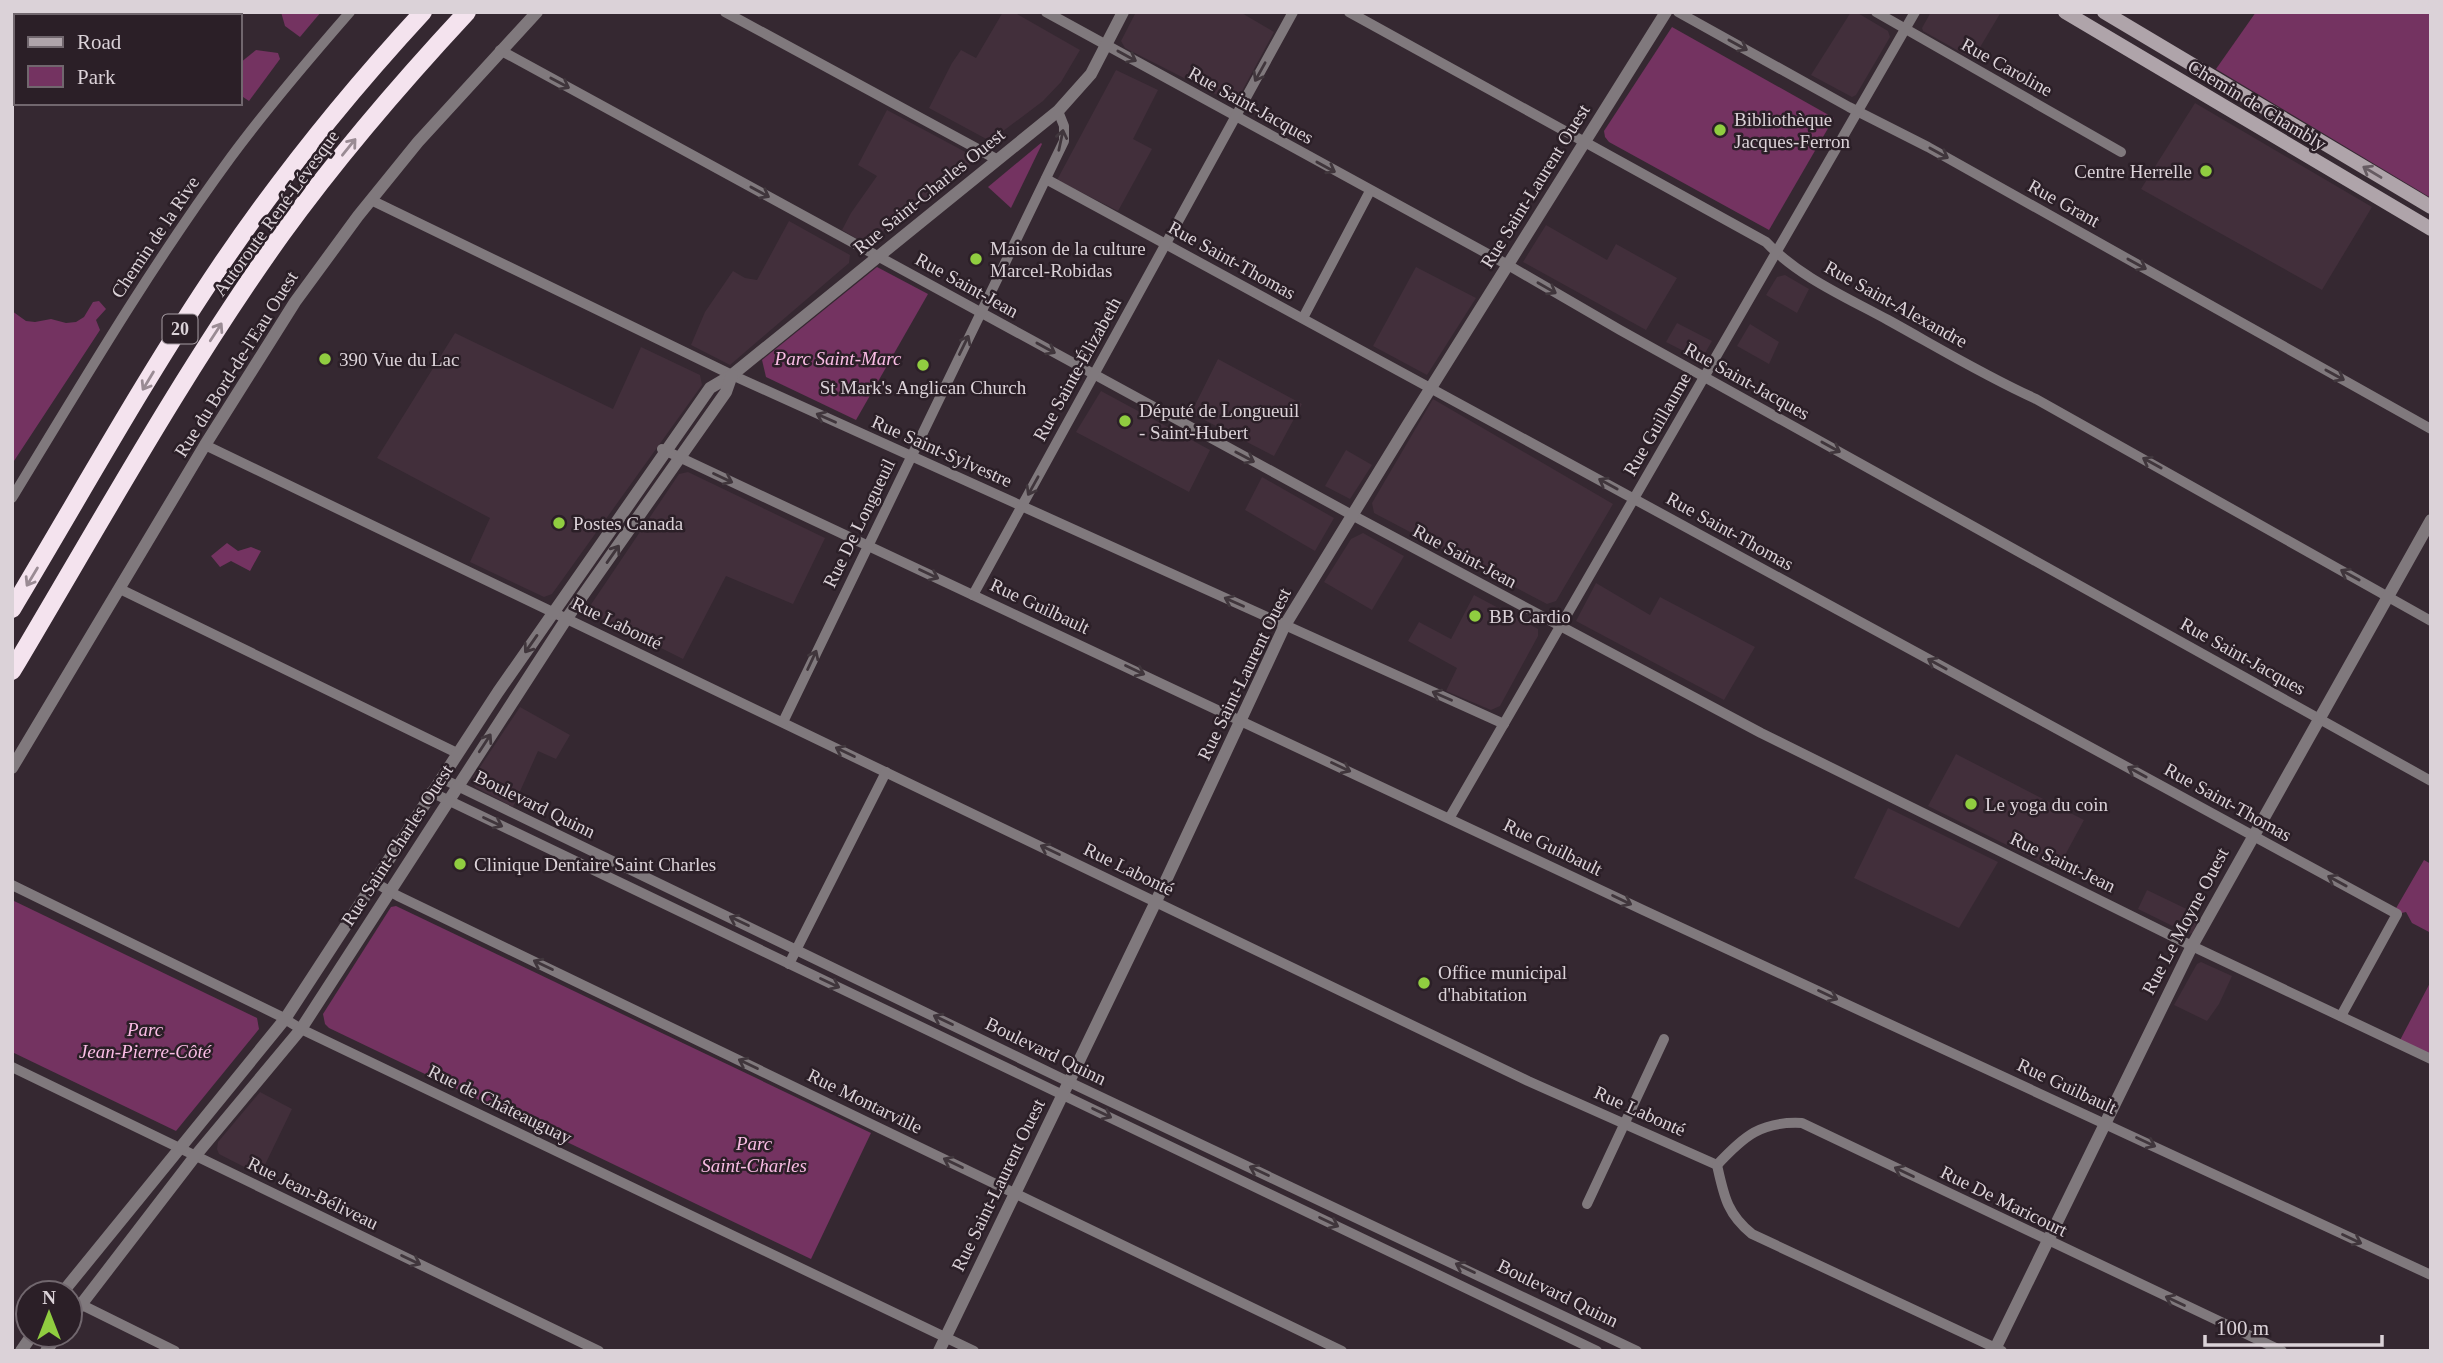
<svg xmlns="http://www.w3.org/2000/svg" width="2443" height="1363" font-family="Georgia,serif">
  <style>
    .built { fill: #422f3b }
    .green { fill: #743361 }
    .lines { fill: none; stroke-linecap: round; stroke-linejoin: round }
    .minor { stroke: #80797d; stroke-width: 10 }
    .tertiary { stroke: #80797d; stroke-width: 12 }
    .secondary { stroke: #afa4aa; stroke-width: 14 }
    .motorway { stroke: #f4e3ee; stroke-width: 18 }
    .oneway { stroke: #40363c }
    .oneway2 { stroke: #9a8b94 }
    .oneway3 { stroke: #665b62 }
    .poi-dot { fill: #90cd40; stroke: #2b1f27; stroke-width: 2.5 }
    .labels { text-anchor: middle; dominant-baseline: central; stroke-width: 5; stroke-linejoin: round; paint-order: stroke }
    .shield { fill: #2b1f27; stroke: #a69ca3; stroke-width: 2 }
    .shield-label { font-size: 18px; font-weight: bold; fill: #dbd2d8 }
    .street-label { font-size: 19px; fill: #dbd2d8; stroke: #2b1f27 }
    .poi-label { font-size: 19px; fill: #dbd2d8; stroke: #2b1f27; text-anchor: start }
    .park-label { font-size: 19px; font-style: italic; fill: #fabde5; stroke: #2b1f27 }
  </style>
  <rect width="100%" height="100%" fill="#352831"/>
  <g class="built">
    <polygon points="1003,12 1017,14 1080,50 1061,82 1043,101 990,141 929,108 952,63 961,50 976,58"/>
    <polygon points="1136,12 1240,12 1274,32 1235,104 1125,48 1121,41"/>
    <polygon points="1851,12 1856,12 1888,31 1890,37 1856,95 1852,97 1811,75"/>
    <polygon points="1931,12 2001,12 1973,59 1923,31 1922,28"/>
    <polygon points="1116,70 1158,90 1133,139 1152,149 1118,211 1057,180"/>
    <polygon points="2195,103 2372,207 2322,290 2141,189"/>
    <polygon points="887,110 971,155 973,162 866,244 842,230 851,213 877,176 858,165"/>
    <polygon points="789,221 850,255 849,263 730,365 691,345 705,312 733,271 745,278 757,280"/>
    <polygon points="1546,225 1607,260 1616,244 1677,278 1646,330 1523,262"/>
    <polygon points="1416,267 1476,298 1427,375 1373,346"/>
    <polygon points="1785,275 1809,289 1797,313 1766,295 1777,277"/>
    <polygon points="1677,323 1712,341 1701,360 1666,342"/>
    <polygon points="1750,324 1779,342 1769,364 1737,346"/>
    <polygon points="455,333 613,409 641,347 700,375 702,385 552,594 544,597 470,562 490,518 377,458"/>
    <polygon points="1218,359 1302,404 1274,456 1191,413"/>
    <polygon points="1101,391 1210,450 1189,492 1076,432"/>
    <polygon points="1433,399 1613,504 1556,601 1547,604 1374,513 1372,503"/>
    <polygon points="1346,450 1372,465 1350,499 1325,486"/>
    <polygon points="688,472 825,538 793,604 726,576 683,659 591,613 590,606 679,474"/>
    <polygon points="1262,477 1334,518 1315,551 1245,510"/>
    <polygon points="1363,533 1404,556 1372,610 1324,582 1351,539"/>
    <polygon points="1596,583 1650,615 1660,597 1755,647 1724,700 1576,621"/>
    <polygon points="1474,595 1538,629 1538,636 1500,706 1491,710 1446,691 1457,668 1408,641 1419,622 1451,639"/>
    <polygon points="520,707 570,735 556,759 538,751 513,807 475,787 472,779"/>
    <polygon points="1956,754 2084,820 2057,870 1928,806"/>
    <polygon points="1888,808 1998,862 1959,928 1854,878"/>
    <polygon points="2147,890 2199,915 2193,933 2189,934 2138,909"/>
    <polygon points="2201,962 2232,976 2219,1004 2207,1021 2174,1005 2197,964"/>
    <polygon points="260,1092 292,1109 260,1175 219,1154 217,1149 218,1142"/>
  </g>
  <g class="green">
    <polygon points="281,12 321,12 300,37 285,26"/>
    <polygon points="2256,12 2431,12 2431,198 2216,69"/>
    <polygon points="1672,27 1834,118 1769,230 1609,142 1605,137 1604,131"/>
    <polygon points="256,50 278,53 280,59 249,101 240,95 240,63"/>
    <polygon points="1041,143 1042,144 1011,208 988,187"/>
    <polygon points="877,267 928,294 856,420 766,377 762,360"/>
    <polygon points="99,301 106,309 96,320 100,330 12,464 12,311 26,321 35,322 51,319 66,323 76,322 84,317 93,302"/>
    <polygon points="227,543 238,551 251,547 261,551 250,571 231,561 220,567 211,556"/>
    <polygon points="2424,860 2431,864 2431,933 2412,923 2406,912 2397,914 2395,910"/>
    <polygon points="12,900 257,1018 259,1029 176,1131 12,1052"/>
    <polygon points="396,906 871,1133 811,1259 329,1028 325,1024 323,1014 391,907"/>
    <polygon points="2431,981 2431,1059 2398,1044"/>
  </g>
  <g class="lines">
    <g class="minor">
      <polyline points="725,12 998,160"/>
      <polyline points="1046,12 1508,265 1620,330 2431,781"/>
      <path d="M1349 12 1766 242C1799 277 1846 297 1888 320 1937 347 1985 376 2036 399L2431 621"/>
      <polyline points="1678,12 1849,107 1928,147 2431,429"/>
      <polyline points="1876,12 2121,152"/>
      <polyline points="500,50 1352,515 1761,733 2192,946 2431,1059"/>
      <polyline points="1046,179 2397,914 2341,1016"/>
      <polyline points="371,200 732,375 1504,724"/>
      <polyline points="1303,318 1370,191"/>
      <polyline points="205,445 1528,1081 1717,1165"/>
      <polyline points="662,449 1643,910 2431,1275"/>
      <path d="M12 498C82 383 151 266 231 157 268 107 309 59 350 12"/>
      <polyline points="120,589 457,753"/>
      <polyline points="973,595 1293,12"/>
      <polyline points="783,722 1064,141 1064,126 1058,111"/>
      <polyline points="441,778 1069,1082 1637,1351"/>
      <polyline points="431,792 1597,1351"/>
      <polyline points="1450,817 1915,12"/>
      <polyline points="374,882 398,896 1342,1351"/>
      <polyline points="12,885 280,1016 301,1029 974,1351"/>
      <polyline points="789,964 886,772"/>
      <polyline points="12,1067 599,1351"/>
      <path d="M1717 1165C1744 1136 1761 1121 1802 1123L2282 1351"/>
      <path d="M1717 1165C1724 1196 1727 1214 1752 1234L2002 1351"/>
      <polyline points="1587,1204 1664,1039"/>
      <polyline points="70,1299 175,1351"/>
    </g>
    <g class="tertiary">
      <polyline points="12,768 205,445 295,302 358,216 418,142 537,12"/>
      <polyline points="62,1293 285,1019 498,692 710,388 732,375 1058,111 1091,74 1123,12"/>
      <polyline points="70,1319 196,1155 301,1029 567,618 726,392 732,375"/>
      <polyline points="21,1351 32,1335"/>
      <polyline points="46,1351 58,1335"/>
      <polyline points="939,1351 1161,891 1285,625 1407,426 1666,12"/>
      <polyline points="1994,1351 2192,946 2431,520"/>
    </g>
    <g class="secondary">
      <polyline points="2065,12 2431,229"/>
      <polyline points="2104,12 2431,207"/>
    </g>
    <g class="motorway">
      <path d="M12 609C81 494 146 376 221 265 282 175 350 91 423 12"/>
      <path d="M12 671C99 525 182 374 281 235 338 156 401 83 467 12"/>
    </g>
  </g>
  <defs><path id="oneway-shaft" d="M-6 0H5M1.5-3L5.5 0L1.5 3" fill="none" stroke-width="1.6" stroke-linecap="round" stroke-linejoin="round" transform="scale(1.75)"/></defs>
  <g class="oneway">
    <use href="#oneway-shaft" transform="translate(1738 45) rotate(29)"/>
    <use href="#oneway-shaft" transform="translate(1127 56) rotate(29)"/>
    <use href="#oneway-shaft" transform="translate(1260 72) rotate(119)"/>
    <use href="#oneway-shaft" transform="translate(560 83) rotate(28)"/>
    <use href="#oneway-shaft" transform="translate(1061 140) rotate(-78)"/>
    <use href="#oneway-shaft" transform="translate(1939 153) rotate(29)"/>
    <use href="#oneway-shaft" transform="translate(1326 167) rotate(29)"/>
    <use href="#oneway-shaft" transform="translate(760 192) rotate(29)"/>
    <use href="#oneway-shaft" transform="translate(2137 264) rotate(29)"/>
    <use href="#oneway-shaft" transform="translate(1547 288) rotate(30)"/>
    <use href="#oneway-shaft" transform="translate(964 345) rotate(-64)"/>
    <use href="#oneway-shaft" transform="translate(1046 348) rotate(29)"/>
    <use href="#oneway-shaft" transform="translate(2335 375) rotate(29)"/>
    <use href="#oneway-shaft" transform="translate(826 418) rotate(-156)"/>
    <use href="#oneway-shaft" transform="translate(1831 447) rotate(29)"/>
    <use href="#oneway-shaft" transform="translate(1245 457) rotate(28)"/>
    <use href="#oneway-shaft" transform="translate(2152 463) rotate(-151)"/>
    <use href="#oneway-shaft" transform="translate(723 478) rotate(25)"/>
    <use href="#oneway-shaft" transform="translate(1608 484) rotate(-151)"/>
    <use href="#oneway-shaft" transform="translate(1033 486) rotate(119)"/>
    <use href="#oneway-shaft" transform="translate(613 554) rotate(-55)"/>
    <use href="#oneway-shaft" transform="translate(929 574) rotate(25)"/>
    <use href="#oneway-shaft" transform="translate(2350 575) rotate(-151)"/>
    <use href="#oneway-shaft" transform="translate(1234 602) rotate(-156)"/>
    <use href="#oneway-shaft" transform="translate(531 644) rotate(125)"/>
    <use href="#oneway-shaft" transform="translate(812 660) rotate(-65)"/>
    <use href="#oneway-shaft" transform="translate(1937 664) rotate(-151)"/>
    <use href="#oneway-shaft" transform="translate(1135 670) rotate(25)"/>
    <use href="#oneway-shaft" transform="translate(1442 696) rotate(-156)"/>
    <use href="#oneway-shaft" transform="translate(485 743) rotate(-57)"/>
    <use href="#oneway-shaft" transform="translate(845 752) rotate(-154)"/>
    <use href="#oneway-shaft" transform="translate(1341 767) rotate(25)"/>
    <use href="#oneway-shaft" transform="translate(2137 772) rotate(-151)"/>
    <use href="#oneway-shaft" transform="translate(493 822) rotate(25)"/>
    <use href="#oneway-shaft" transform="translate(1050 850) rotate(-154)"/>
    <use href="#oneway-shaft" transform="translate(2337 881) rotate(-151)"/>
    <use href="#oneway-shaft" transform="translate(1622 900) rotate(26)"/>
    <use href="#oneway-shaft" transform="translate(739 921) rotate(-154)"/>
    <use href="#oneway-shaft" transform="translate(543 965) rotate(-154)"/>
    <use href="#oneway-shaft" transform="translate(830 983) rotate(25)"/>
    <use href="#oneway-shaft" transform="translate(1828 995) rotate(25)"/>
    <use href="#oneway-shaft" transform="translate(943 1020) rotate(-154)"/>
    <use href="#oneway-shaft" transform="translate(748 1064) rotate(-154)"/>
    <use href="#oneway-shaft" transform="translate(1102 1113) rotate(26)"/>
    <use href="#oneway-shaft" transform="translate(2146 1142) rotate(25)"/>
    <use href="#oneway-shaft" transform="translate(953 1163) rotate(-154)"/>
    <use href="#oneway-shaft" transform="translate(1259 1171) rotate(-155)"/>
    <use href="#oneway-shaft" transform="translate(1904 1172) rotate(-154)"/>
    <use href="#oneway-shaft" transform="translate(1329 1222) rotate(26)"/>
    <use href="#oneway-shaft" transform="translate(2352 1239) rotate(25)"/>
    <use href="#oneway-shaft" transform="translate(411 1260) rotate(26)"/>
    <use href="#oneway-shaft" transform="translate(1465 1268) rotate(-154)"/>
    <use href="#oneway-shaft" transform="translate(2175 1301) rotate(-155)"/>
  </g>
  <g class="oneway2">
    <use href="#oneway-shaft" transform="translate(349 147) rotate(-51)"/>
    <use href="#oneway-shaft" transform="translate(216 332) rotate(-57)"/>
    <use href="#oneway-shaft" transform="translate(148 381) rotate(121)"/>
    <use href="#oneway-shaft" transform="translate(32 577) rotate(121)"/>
  </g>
  <use class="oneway3" href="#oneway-shaft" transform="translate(2372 172) rotate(-149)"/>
  <g class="poi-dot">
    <circle cx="1720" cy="130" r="7"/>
    <circle cx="2206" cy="171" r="7"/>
    <circle cx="976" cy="259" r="7"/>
    <circle cx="325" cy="359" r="7"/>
    <circle cx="923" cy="365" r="7"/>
    <circle cx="1125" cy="421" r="7"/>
    <circle cx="559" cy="523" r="7"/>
    <circle cx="1475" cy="616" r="7"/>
    <circle cx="1971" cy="804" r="7"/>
    <circle cx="460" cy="864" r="7"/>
    <circle cx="1424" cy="983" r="7"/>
  </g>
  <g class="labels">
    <rect class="shield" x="162.5" y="314.5" width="35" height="29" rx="5"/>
    <g class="shield-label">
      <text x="180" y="329">20</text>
    </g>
    <g class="street-label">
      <text transform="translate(2007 67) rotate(29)">Rue Caroline</text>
      <text transform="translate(1251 105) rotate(29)">Rue Saint-Jacques</text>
      <text transform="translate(2257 105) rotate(31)">Chemin de Chambly</text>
      <text transform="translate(1535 186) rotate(-58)">Rue Saint-Laurent Ouest</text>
      <text transform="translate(929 191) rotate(-39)">Rue Saint-Charles Ouest</text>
      <text transform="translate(2064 203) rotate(29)">Rue Grant</text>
      <text transform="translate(276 213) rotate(-54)">Autoroute René-Lévesque</text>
      <text transform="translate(155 237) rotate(-56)">Chemin de la Rive</text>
      <text transform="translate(1232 260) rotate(29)">Rue Saint-Thomas</text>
      <text transform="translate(967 285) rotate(29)">Rue Saint-Jean</text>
      <text transform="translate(1896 304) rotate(29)">Rue Saint-Alexandre</text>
      <text transform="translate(236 364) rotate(-58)">Rue du Bord-de-l'Eau Ouest</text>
      <text transform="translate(1077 369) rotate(-61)">Rue Sainte-Élizabeth</text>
      <text transform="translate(1747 381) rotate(29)">Rue Saint-Jacques</text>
      <text transform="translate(1657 424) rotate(-60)">Rue Guillaume</text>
      <text transform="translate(942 451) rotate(24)">Rue Saint-Sylvestre</text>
      <text transform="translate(859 523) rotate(-64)">Rue De Longueuil</text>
      <text transform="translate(1730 531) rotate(29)">Rue Saint-Thomas</text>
      <text transform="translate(1465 556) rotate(28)">Rue Saint-Jean</text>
      <text transform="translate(1040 606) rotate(25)">Rue Guilbault</text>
      <text transform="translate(617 623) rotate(26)">Rue Labonté</text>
      <text transform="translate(2243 656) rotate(29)">Rue Saint-Jacques</text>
      <text transform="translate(1244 674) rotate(-64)">Rue Saint-Laurent Ouest</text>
      <text transform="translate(2228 802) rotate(29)">Rue Saint-Thomas</text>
      <text transform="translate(535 804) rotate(26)">Boulevard Quinn</text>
      <text transform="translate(397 845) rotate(-57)">Rue Saint-Charles Ouest</text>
      <text transform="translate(1553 847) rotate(26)">Rue Guilbault</text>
      <text transform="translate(2063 862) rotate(26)">Rue Saint-Jean</text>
      <text transform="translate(1129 869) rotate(26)">Rue Labonté</text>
      <text transform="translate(2185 921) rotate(-62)">Rue Le Moyne Ouest</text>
      <text transform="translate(1046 1051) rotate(26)">Boulevard Quinn</text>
      <text transform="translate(2067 1086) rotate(25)">Rue Guilbault</text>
      <text transform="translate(865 1101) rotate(26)">Rue Montarville</text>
      <text transform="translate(500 1104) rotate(26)">Rue de Châteauguay</text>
      <text transform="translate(1640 1111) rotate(24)">Rue Labonté</text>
      <text transform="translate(998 1185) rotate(-64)">Rue Saint-Laurent Ouest</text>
      <text transform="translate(313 1193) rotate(26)">Rue Jean-Béliveau</text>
      <text transform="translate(2004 1201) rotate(26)">Rue De Maricourt</text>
      <text transform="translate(1558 1293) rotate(26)">Boulevard Quinn</text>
    </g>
    <g class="poi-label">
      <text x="1734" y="119">Bibliothèque<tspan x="1734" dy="22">Jacques-Ferron</tspan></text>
      <text x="2192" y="171" text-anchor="end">Centre Herrelle</text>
      <text x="990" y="248">Maison de la culture<tspan x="990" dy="22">Marcel-Robidas</tspan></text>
      <text x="339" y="359">390 Vue du Lac</text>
      <text x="923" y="387" text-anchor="middle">St Mark's Anglican Church</text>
      <text x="1139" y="410">Député de Longueuil<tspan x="1139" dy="22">- Saint-Hubert</tspan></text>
      <text x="573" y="523">Postes Canada</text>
      <text x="1489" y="616">BB Cardio</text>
      <text x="1985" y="804">Le yoga du coin</text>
      <text x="474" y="864">Clinique Dentaire Saint Charles</text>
      <text x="1438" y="972">Office municipal<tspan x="1438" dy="22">d'habitation</tspan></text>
    </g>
    <g class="park-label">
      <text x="838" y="358">Parc Saint-Marc</text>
      <text x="145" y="1029">Parc<tspan x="145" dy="22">Jean-Pierre-Côté</tspan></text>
      <text x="754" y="1143">Parc<tspan x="754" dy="22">Saint-Charles</tspan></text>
    </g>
  </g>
  <rect width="2443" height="1363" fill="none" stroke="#dbd2d8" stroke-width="28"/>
  <rect x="14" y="14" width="228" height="91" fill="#2b1f27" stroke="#71676e" stroke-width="2"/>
  <rect x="28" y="37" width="35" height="10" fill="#afa4aa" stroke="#71676e" stroke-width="2"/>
  <text x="77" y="49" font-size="21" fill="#dbd2d8">Road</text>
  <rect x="28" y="66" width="35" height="21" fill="#743361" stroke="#71676e" stroke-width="2"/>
  <text x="77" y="84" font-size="21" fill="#dbd2d8">Park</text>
  <g transform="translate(49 1314)"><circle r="33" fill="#2b1f27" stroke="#71676e" stroke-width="2"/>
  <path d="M0-5L12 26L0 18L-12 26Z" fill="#90cd40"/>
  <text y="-10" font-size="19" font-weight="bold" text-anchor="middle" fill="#dbd2d8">N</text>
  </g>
  <path d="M2205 1335v10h177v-10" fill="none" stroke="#dbd2d8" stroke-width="3.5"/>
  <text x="2216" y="1335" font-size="21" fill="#dbd2d8" stroke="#2b1f27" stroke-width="5" paint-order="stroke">100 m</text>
</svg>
